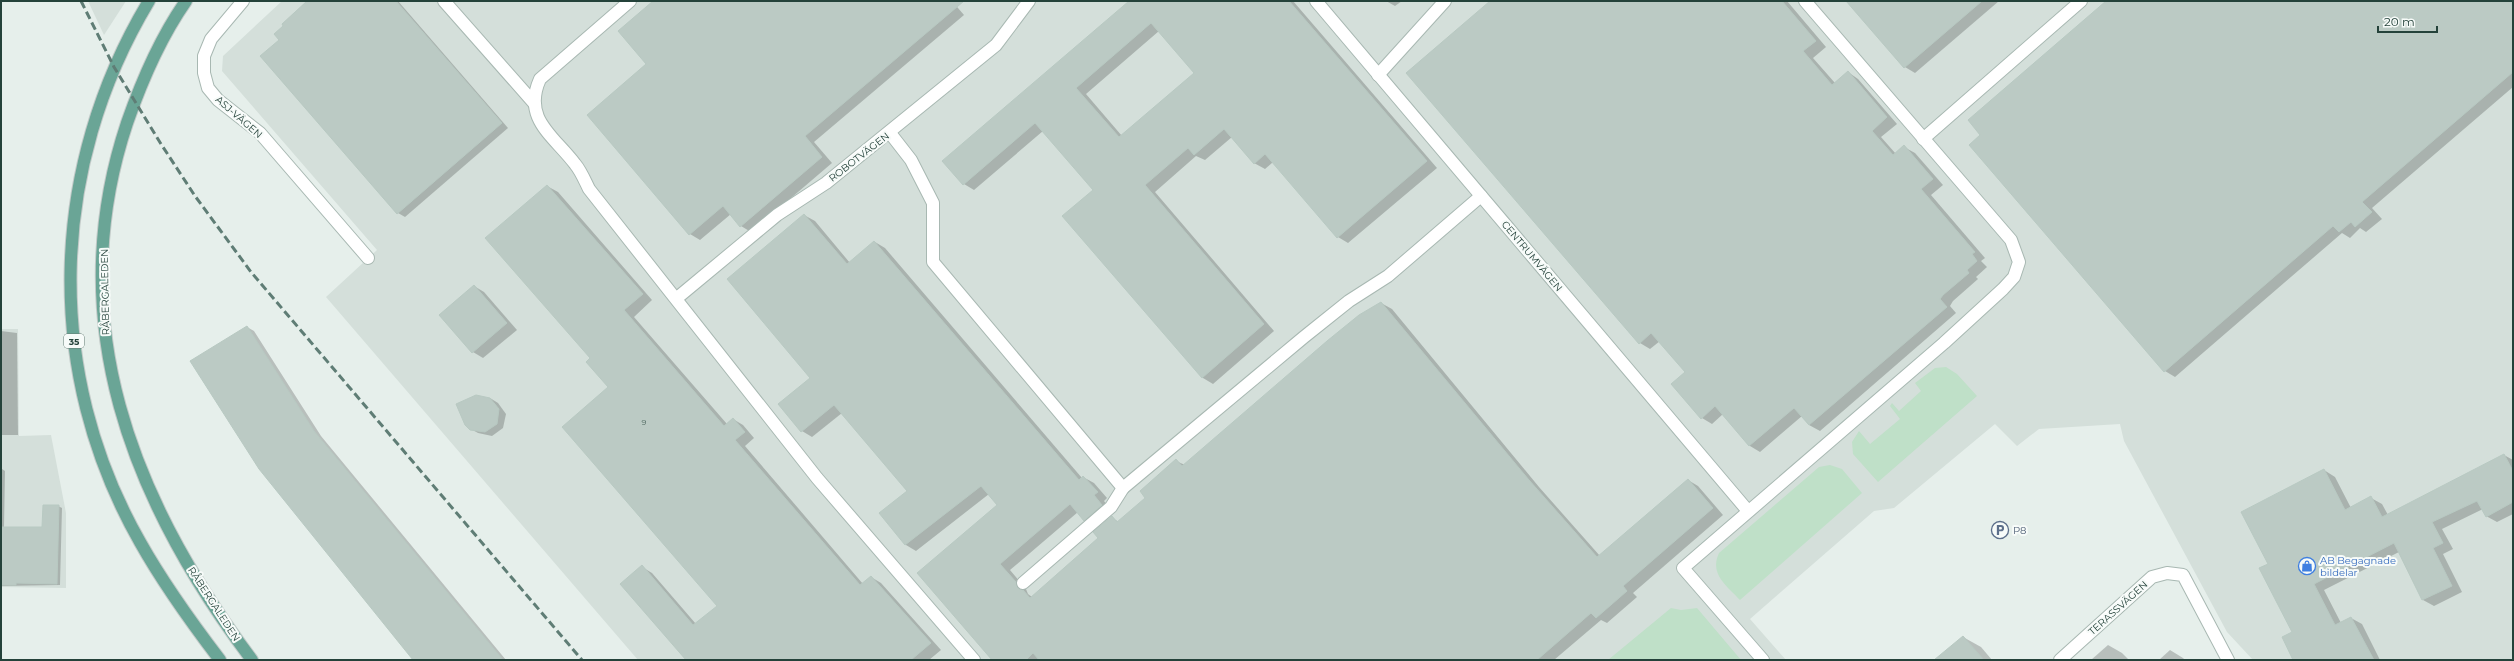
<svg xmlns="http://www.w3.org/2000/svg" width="2514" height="661" font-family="Montserrat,sans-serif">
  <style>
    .built { fill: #d4dfda }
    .green { fill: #bfe0c8 }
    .shadow { fill: #0003; fill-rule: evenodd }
    .building { fill: #bbcac4; stroke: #b8c9c2; fill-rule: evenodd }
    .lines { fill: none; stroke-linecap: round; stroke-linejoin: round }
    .minor-casing { stroke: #a8b8b2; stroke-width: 14 }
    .primary-casing { stroke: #c2cac8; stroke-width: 14 }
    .minor { stroke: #fff; stroke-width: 12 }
    .primary { stroke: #6aa596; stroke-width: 12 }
    .rail { stroke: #5f7d75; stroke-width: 3; stroke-dasharray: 8 4; stroke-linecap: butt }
    .labels { text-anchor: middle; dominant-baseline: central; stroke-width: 4; stroke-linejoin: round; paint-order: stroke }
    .number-label { font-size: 8px; fill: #4a645c }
    .shield { fill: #f7fbf9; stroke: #637a73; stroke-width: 1 }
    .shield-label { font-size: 9px; font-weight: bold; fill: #24423a }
    .street-label { font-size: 10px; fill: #24423a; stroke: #f7fbf9 }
    .service-label { font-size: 10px; fill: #4e5e75; stroke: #f7fbf9; text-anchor: start }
    .shop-label { font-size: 10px; fill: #366cbe; stroke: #f7fbf9; text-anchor: start }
  </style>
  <rect width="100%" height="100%" fill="#e6efeb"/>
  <g class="built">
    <polygon points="88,1 126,1 104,35"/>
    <polygon points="282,1 2513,1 2513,660 2253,660 2227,632 2124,441 2120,424 2039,429 2017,446 1995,424 1894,508 1874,511 1750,619 1786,660 638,660 326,297 377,250 222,71 223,56"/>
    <polygon points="1,329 18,329 19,436 51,435 66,513 66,588 1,587"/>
  </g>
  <g class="green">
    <polygon points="1946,367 1957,374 1977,396 1878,482 1853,454 1852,442 1859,431 1870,444 1900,419 1890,406 1892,403 1899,411 1921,391 1915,383 1935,368"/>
    <path d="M1830 465 1842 469 1862 493 1740 600C1727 586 1709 574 1719 553L1819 467Z"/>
    <polygon points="1671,608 1681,610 1697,608 1741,660 1608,660"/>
  </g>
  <g class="shadow">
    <polygon points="309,1 398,1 508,128 405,217 398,213 280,40"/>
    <polygon points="654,1 952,1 964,15 814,142 832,163 751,232 741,226 731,214 700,240 690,234 648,65"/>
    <path d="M1130 1H1293L1437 168 1348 243 1338 237 1273 162 1265 169 1254 163 1232 137 1205 160 1196 156 1155 192 1274 331 1213 384 1203 378 1064 216 1094 190 1043 131 974 190 964 184ZM1159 31 1195 73 1122 136 1086 94Z"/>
    <polygon points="1386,1 1402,1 1395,6"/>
    <polygon points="1492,1 1787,1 1826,47 1813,58 1835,83 1848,72 1858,79 1897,124 1881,137 1896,154 1904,147 1915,153 1943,185 1931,195 1985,258 1981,261 1987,267 1976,277 1978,279 1953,301 1950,306 1956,313 1820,431 1809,425 1802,416 1760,452 1750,446 1723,414 1712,424 1702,418 1686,372 1660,341 1650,349 1640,343"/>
    <polygon points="1848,1 1999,1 1915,73 1905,67"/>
    <polygon points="2107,1 2513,1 2513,87 2372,208 2382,219 2366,232 2360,228 2350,238 2342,233 2175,377 2165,371 1982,135"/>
    <polygon points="547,186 558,192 652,300 634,317 727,424 733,419 743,425 754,438 745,446 863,584 871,577 881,583 941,650 929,660 688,660 642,567 652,573 696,624 718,606 609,387 591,358"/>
    <polygon points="804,215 815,221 850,263 875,242 885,248 1082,478 1083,477 1094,483 1107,498 1104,501 1112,511 1095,526 1084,520 1078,512 1010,570 1026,589 1028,594 1032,597 1100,539 1112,518 1119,522 1147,498 1176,461 1185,465 1381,303 1392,309 1539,487 1600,556 1688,480 1698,486 1723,515 1633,593 1637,597 1607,623 1601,620 1554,660 993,660 998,505 989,494 916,551 906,545 881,513 908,491 842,413 812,437 802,431 812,378"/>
    <polygon points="474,286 484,292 517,330 483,358 473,352"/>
    <polygon points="247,327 254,331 321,436 506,660 414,660"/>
    <polygon points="1,331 17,333 18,435 1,435"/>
    <polygon points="490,398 498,403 506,414 503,428 492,436 478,433 471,429"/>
    <polygon points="2504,455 2513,460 2513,514 2497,522 2486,516 2483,509 2442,529 2453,549 2443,554 2462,592 2434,606 2423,600 2399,552 2324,590 2341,623 2351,618 2362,624 2380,660 2295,660 2293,632 2269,564 2324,470 2335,477 2351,508 2371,498 2382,504 2388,515"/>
    <polygon points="2,469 5,471 4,528 43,528 58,506 62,508 60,585 1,586"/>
    <polygon points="1963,637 1981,647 1992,660 1936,660"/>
    <polygon points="2108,645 2122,653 2129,660 2091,660"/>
    <polygon points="2170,650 2183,658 2185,660 2159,660"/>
  </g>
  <g class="building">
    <polygon points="307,1 396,1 502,123 397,214 260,56 279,40 274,34 283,26 282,24"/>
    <polygon points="653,1 964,1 805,136 822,157 740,227 723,206 689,235 587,115 646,64 618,31"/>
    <path d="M1129 1H1289L1427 161 1337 238 1265 154 1254 164 1224 129 1194 155 1188 148 1145 185 1264 324 1202 378 1062 216 1093 190 1035 123 963 185 942 161ZM1151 23 1194 73 1119 137 1076 88Z"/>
    <polygon points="1490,1 1782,1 1816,41 1803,51 1832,85 1848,71 1887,117 1872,131 1893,155 1904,145 1933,179 1921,189 1975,252 1972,254 1977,261 1967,270 1969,273 1943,295 1940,299 1947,307 1809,425 1794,408 1749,446 1715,406 1701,419 1671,384 1685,372 1651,333 1639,344 1406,73"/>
    <polygon points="1846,1 1982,1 1904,68"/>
    <polygon points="2106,1 2513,1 2513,72 2362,202 2372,212 2355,227 2351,222 2339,232 2333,226 2164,372 1969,145 1980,135 1968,120"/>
    <polygon points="547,185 643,294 624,310 724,426 733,418 745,432 735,440 860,585 871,576 931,643 911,660 686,660 620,584 642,565 693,625 717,606 562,427 608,387 586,362 590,358 485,238"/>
    <polygon points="804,214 847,264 874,241 1079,480 1083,476 1098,492 1094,495 1102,505 1084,521 1070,504 1000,564 1016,582 1018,588 1023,590 1030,598 1098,538 1093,532 1112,516 1117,522 1145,498 1140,491 1176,459 1182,466 1327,341 1359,315 1381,302 1529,480 1597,557 1688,479 1713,508 1623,586 1627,591 1596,618 1591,613 1537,660 1039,660 1033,653 1026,660 992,660 917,573 997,505 981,486 905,545 879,513 907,491 834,405 801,432 778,404 810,378 727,279"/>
    <polygon points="474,285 507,323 472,353 439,315"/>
    <polygon points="247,326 314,431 503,660 413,660 259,469 190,361"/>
    <polygon points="476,395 490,398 499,409 497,424 485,432 470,430 465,425 456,404"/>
    <polygon points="2504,454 2513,471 2513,502 2486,517 2477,501 2432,522 2443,543 2433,548 2452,586 2422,600 2394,543 2314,584 2335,625 2351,617 2374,660 2293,660 2282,637 2292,632 2259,568 2268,564 2241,512 2324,469 2345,510 2371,496 2382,517"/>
    <polygon points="43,505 59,505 57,584 16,583 16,585 1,585 1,527 42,527"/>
    <polygon points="1963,636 1984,660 1934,660"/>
  </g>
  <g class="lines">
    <g class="minor-casing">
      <g id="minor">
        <polyline points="243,1 211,39 204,56 204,73 208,88 218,100 260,133 368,258"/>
        <polyline points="444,1 534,103"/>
        <path d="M630 1 540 79C522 119 554 136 575 164 581 171 585 181 589 189L817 478 974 660"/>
        <polyline points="1316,1 1748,511"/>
        <polyline points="1378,75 1445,1"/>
        <polyline points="890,133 911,160 933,203 933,262 1123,488 1304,337 1349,301 1388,276 1481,196"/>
        <polyline points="1923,139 2081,1"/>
        <polyline points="677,298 777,215 826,183 996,45 1029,1"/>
        <polyline points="1023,583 1111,507 1123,488"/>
        <polyline points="1763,660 1683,568 1944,343 2003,289 2014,277 2019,262 2011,240 1805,1"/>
        <polyline points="2060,660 2152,577 2167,573 2183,575 2228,660"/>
      </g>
    </g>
    <g class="primary-casing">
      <g id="primary">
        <path d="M149 1C49 167 43 372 140 542 163 583 191 622 220 660"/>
        <path d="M186 1C160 38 142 80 127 123 61 321 132 501 252 660"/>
      </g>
    </g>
    <use href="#minor" class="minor"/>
    <use href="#primary" class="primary"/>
    <polyline class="rail" points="81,1 114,67 161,144 195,196 251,272 582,660"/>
  </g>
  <defs>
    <g id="parking-ring" transform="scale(0.9)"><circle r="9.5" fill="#f7fbf9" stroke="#5c6f8a" stroke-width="1.5"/><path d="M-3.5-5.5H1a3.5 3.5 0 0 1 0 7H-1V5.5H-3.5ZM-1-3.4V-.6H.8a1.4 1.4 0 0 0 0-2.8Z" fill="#5c6f8a"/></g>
    <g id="shop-ring" transform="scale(0.9)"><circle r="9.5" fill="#f7fbf9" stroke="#3f7fe0" stroke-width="1.5"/><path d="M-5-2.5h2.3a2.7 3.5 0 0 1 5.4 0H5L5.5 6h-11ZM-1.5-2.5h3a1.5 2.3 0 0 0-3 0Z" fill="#3f7fe0"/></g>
  </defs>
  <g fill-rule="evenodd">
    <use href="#parking-ring" x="2000" y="530"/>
    <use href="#shop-ring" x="2307" y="566"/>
  </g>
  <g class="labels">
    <g class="number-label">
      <text x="644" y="422">9</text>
    </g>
    <rect class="shield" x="64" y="334" width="20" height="14" rx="3"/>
    <g class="shield-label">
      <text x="74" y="341">35</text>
    </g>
    <g class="street-label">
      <text transform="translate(239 117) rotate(41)">ASJ-VÄGEN</text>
      <text transform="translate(859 157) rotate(-38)">ROBOTVÄGEN</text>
      <text transform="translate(1532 256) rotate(50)">CENTRUMVÄGEN</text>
      <text transform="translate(105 292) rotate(-91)">RÅBERGALEDEN</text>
      <text transform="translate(214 604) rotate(57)">RÅBERGALEDEN</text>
      <text transform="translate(2118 608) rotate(-42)">TERASSVÄGEN</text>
    </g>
    <g class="service-label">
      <text x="2013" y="530">P8</text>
    </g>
    <g class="shop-label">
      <text x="2320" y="560">AB Begagnade<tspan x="2320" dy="12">bildelar</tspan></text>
    </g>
  </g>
  <rect width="2514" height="661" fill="none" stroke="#24423a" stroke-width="4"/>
  <path d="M2378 26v6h59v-6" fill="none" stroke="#24423a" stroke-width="2"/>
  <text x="2384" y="26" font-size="12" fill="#24423a" stroke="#f7fbf9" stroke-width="3" paint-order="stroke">20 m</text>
</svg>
